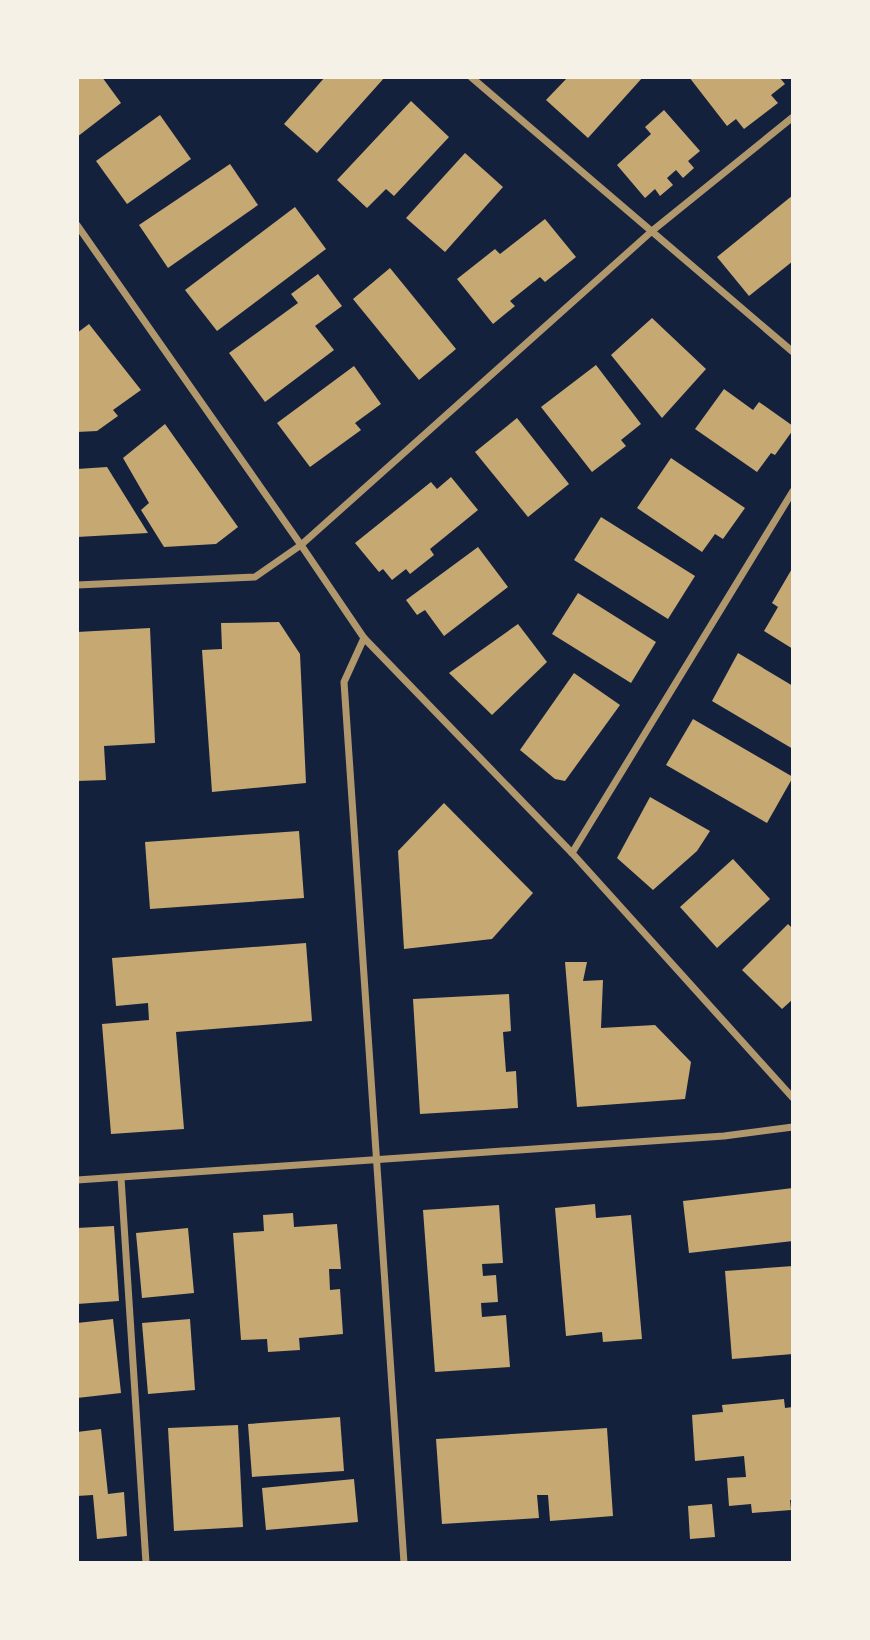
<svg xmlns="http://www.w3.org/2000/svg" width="870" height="1640" font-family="Arial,sans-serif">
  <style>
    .building { fill: #c6a872 }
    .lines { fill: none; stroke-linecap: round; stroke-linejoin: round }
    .minor { stroke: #b1986c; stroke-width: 7 }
  </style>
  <rect width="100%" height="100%" fill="#14213d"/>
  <g class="building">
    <polygon points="77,77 102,77 121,103 77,137"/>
    <polygon points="325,77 385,77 317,153 284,124"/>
    <polygon points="568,77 643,77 588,138 546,100"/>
    <polygon points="689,77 779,77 785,84 771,95 778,103 744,129 736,119 727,126"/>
    <polygon points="411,101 449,137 394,196 386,189 367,208 337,180"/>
    <polygon points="664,110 700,151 688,161 694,168 683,178 676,170 667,178 673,185 660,196 655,189 645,198 617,165 651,134 645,127"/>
    <polygon points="160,115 191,159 127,204 96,161"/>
    <polygon points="465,153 503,187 445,252 406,218"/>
    <polygon points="230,164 258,205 168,268 139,225"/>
    <polygon points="793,195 793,261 749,296 717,257"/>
    <polygon points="295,207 326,249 217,331 185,290"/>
    <polygon points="545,219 576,257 545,282 540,277 510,301 515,306 493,324 457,279 495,249 500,254"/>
    <polygon points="390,268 456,349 419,380 353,299"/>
    <polygon points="318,274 342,306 315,326 334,350 265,402 229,353 298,303 291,294"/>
    <polygon points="652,318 706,369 662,418 611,355"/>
    <polygon points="89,324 141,390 113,410 118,416 97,431 77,432 77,333"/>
    <polygon points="596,365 641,424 621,440 626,446 592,472 541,407"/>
    <polygon points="354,366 381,404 355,423 361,430 310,467 277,423"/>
    <polygon points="724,389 753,410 759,402 793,426 793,430 775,455 771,453 757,472 695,429"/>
    <polygon points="517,418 569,484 528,517 475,452"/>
    <polygon points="165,424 238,527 216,544 164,547 141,510 149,503 123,458"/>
    <polygon points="671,458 745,508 723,539 715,534 702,552 637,508"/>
    <polygon points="107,467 148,533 77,537 77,469"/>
    <polygon points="451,477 478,510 430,549 434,555 410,574 406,569 392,580 383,569 379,572 355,543 431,482 437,489"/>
    <polygon points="601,517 695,576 668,619 574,560"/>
    <polygon points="478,547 508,587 444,636 425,610 417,615 406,600"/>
    <polygon points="793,567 793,649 764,631 778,607 772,603"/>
    <polygon points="578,593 656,642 631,683 552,634"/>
    <polygon points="279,622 300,654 306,783 212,792 202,650 222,649 221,623"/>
    <polygon points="518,624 547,662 492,715 449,673"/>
    <polygon points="150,628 155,743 104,746 106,780 77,781 77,632"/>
    <polygon points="738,653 793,686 793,749 712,701"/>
    <polygon points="574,673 620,705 565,781 555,779 520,750"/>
    <polygon points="693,719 793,777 767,823 666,765"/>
    <polygon points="650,797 710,831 697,851 653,890 617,858"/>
    <polygon points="444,803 533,893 492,939 404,949 398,851"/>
    <polygon points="299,831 304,898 150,909 145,842"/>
    <polygon points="733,859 770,899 717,948 680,907"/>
    <polygon points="788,924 793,929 793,999 782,1009 742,970"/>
    <polygon points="306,943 312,1021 176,1032 184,1129 111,1134 102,1024 149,1020 148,1003 116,1006 112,958"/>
    <polygon points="565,962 587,962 583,981 603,980 601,1028 655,1025 691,1062 685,1099 577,1107"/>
    <polygon points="509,994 511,1031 503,1032 506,1072 516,1071 518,1108 420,1114 413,999"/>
    <polygon points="793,1188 793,1241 689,1253 683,1201"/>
    <polygon points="595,1204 596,1218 631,1215 642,1339 603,1342 602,1332 566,1336 555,1208"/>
    <polygon points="499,1205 503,1263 482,1264 483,1276 496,1275 498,1302 481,1303 482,1317 506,1315 510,1367 435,1372 423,1210"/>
    <polygon points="293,1213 294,1227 337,1224 341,1269 329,1269 330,1290 340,1289 343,1334 299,1338 300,1350 268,1352 267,1339 241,1340 233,1233 264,1231 263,1215"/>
    <polygon points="114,1226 119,1301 77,1304 77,1228"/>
    <polygon points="188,1228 194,1293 142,1298 136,1233"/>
    <polygon points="793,1266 793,1354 732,1359 725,1271"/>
    <polygon points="113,1319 121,1393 77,1398 77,1323"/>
    <polygon points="190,1319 195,1390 148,1394 142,1323"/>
    <polygon points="784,1399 785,1408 793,1407 793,1500 790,1500 791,1510 752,1513 751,1504 729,1506 727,1478 746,1477 744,1456 695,1461 692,1415 723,1412 722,1405"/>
    <polygon points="340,1417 344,1471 252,1477 248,1424"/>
    <polygon points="238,1425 243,1527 174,1531 168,1428"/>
    <polygon points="607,1428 613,1516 550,1521 548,1495 537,1495 539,1518 442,1524 436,1439"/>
    <polygon points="101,1429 108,1494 124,1492 127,1536 97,1539 93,1495 77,1496 77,1432"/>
    <polygon points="354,1479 358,1522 266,1530 262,1488"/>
    <polygon points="712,1504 715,1537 690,1539 688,1506"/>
  </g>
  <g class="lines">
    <g class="minor">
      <polyline points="471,77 793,352"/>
      <polyline points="77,225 301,545 364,638 572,853 793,1098"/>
      <polyline points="77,585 255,577 301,545 652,231 793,117"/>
      <polyline points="364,638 344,682 404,1563"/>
      <polyline points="572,853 793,491"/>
      <polyline points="121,1178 146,1563"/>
      <polyline points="77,1180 724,1136 793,1127"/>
    </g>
  </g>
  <rect width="870" height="1640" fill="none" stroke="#f6f1e7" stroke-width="158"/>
</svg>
